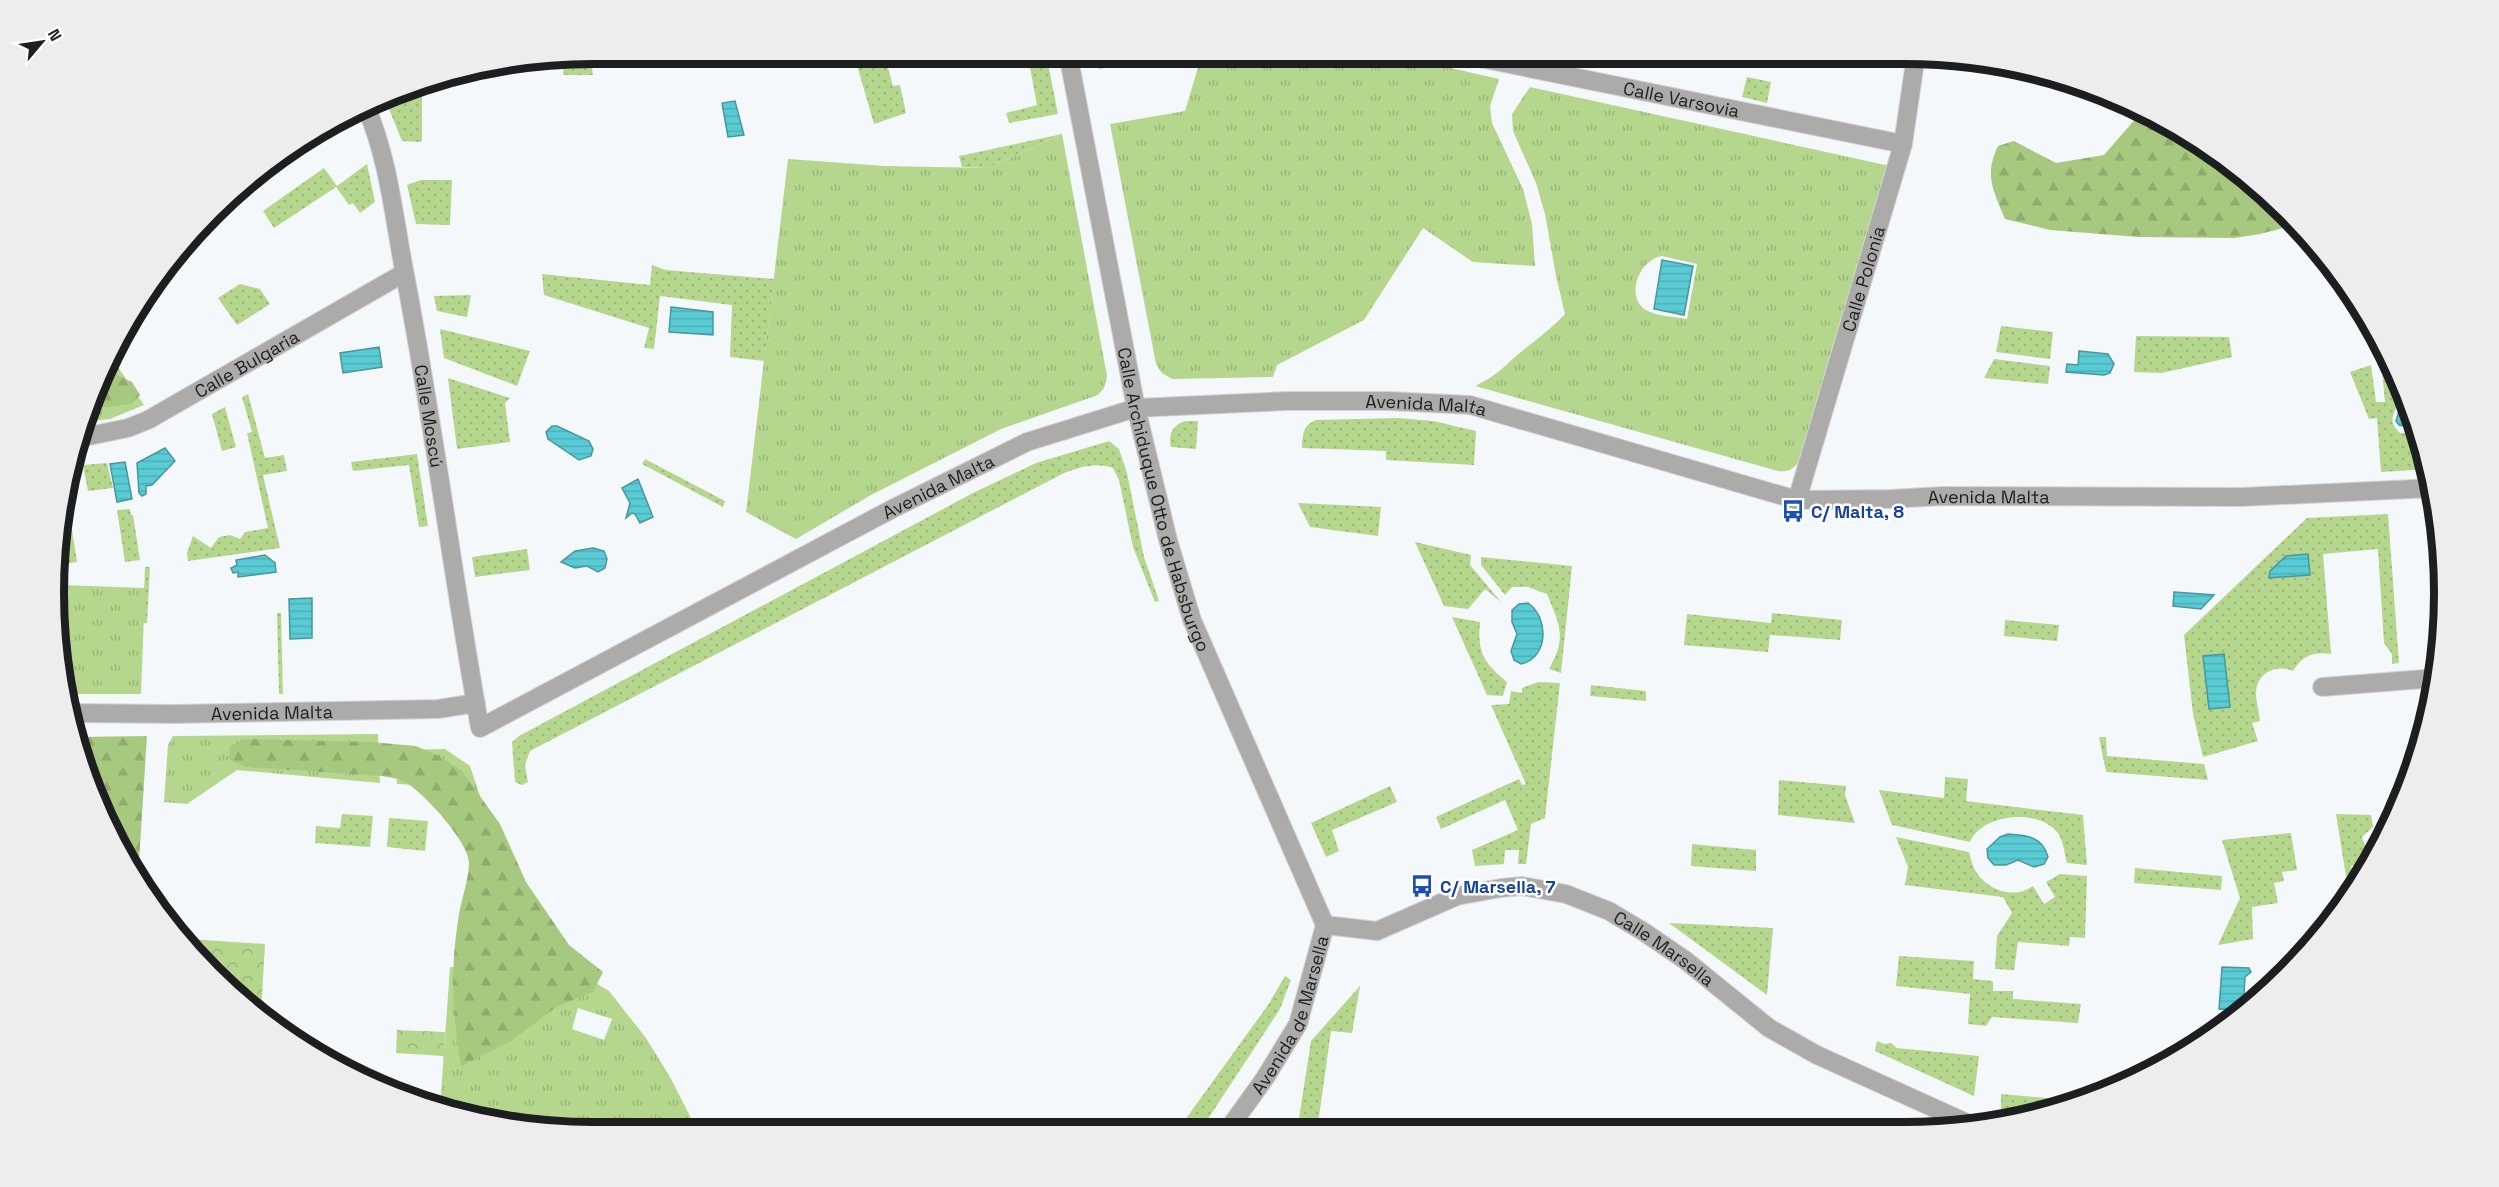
<svg xmlns="http://www.w3.org/2000/svg" width="2499" height="1187" font-family="'Space Grotesk',sans-serif">
  <style>
    .grass { fill: url(#grass-tufts); fill-rule: evenodd }
    .forest { fill: url(#forest-firs) }
    .park { fill: url(#park-crowns) }
    .garden { fill: url(#garden-dots) }
    .water { fill: url(#water-rules); stroke: #47979e; stroke-width: 1.5 }
    .lines { fill: none; stroke-linecap: round; stroke-linejoin: round }
    .minor-casing { stroke: #d2d5d8; stroke-width: 20 }
    .minor { stroke: #adabaa; stroke-width: 18 }
    .labels { text-anchor: middle; dominant-baseline: central; stroke-width: 5; stroke-linejoin: round; paint-order: stroke }
    .street-label { font-size: 18px; fill: #1d1e1f; stroke: #fff }
    .transit-label { font-size: 18px; font-weight: bold; fill: #164399; stroke: #fff; text-anchor: start }
    .rim { fill: none; stroke: #1d1e1f; stroke-width: 8 }
  </style>
  <defs>
    <pattern id="grass-tufts" width="24" height="20" patternUnits="userSpaceOnUse" patternTransform="scale(1.5)"><rect width="24" height="20" fill="#b5d68d"/><path d="M3 7l-1-3M5 7V3M7 7l1-3M15 17l-1-3M17 17v-4M19 17l1-3" fill="none" stroke="#9bb779"/></pattern>
    <pattern id="forest-firs" width="22" height="20" patternUnits="userSpaceOnUse" patternTransform="scale(1.5)"><rect width="22" height="20" fill="#a7c87f"/><path d="M5 1l3.5 6h-7zM16 11l3.5 6h-7z" fill="#8fab6d"/></pattern>
    <pattern id="park-crowns" width="20" height="18" patternUnits="userSpaceOnUse" patternTransform="scale(1.5)"><rect width="20" height="18" fill="#b5d68d"/><path d="M2 6a3 3 0 1 1 6 0M12 15a3 3 0 1 1 6 0" fill="none" stroke="#9bb779"/></pattern>
    <pattern id="garden-dots" width="8" height="8" patternUnits="userSpaceOnUse" patternTransform="scale(1.5)"><rect width="8" height="8" fill="#b5d68d"/><path d="M2 2h.1M6 6h.1" fill="none" stroke="#9bb779" stroke-width="1.8" stroke-linecap="round"/></pattern>
    <pattern id="water-rules" width="6" height="5" patternUnits="userSpaceOnUse" patternTransform="scale(1.5)"><rect width="6" height="5" fill="#59cbd4"/><path d="M0 2.5h6" fill="none" stroke="#4daeb6"/></pattern>
  </defs>
  <rect width="100%" height="100%" fill="#f5f8fb"/>
  <g class="grass">
    <polygon points="1202,54 1389,54 1499,79 1490,106 1492,123 1523,189 1532,224 1535,266 1473,262 1423,228 1364,320 1277,365 1273,377 1172,379 1162,373 1156,364 1110,124 1185,111"/>
    <path d="M1530 87 1890 166 1798 463C1792 470 1787 472 1778 471L1475 386C1497 376 1504 366 1521 352 1537 339 1551 329 1565 314L1556 276 1545 214 1536 183 1513 131 1512 114ZM1662 256 1697 264 1687 319C1675 317 1656 316 1646 310 1624 296 1640 259 1662 256Z"/>
    <polygon points="1062,134 1107,376 1104,388 1098,395 1001,429 871,495 796,539 746,512 788,159 885,166 987,168"/>
    <polygon points="113,360 144,405 110,419 90,421"/>
    <polygon points="62,585 145,588 141,694 64,694 58,631"/>
    <polygon points="378,734 380,783 237,770 187,804 164,802 168,745 173,736"/>
    <path d="M445 749 470 766 495 841 575 971 609 991 646 1038 670 1077 690 1116 694 1133H593L488 1123 440 1108 450 967 507 969 466 836 420 785 397 784 395 750ZM578 1008 612 1019 604 1040 572 1029Z"/>
  </g>
  <g class="forest">
    <path d="M2139 109 2205 145 2287 212 2293 220 2291 226 2260 234 2234 238 2139 237 2050 230 2005 219C1993 190 1984 175 1998 146L2014 141 2056 163 2104 155 2137 117Z"/>
    <polygon points="108,371 132,382 140,395 131,404 95,408"/>
    <polygon points="147,736 138,877 126,863 79,737"/>
    <path d="M246 739 371 742 416 746 441 757 462 771 500 824 526 882 569 945 603 972 593 992 556 1007 511 1041 461 1066C453 1018 450 969 458 921 460 902 469 881 469 862 468 841 423 792 405 782 399 778 390 778 383 776L245 767 229 759 230 746Z"/>
  </g>
  <g class="park">
    <polygon points="189,939 265,944 261,1014 238,999"/>
    <polygon points="397,1030 445,1032 444,1056 396,1053"/>
  </g>
  <g class="garden">
    <polygon points="1096,54 1116,54 1118,65 1099,69"/>
    <polygon points="590,55 593,75 563,75 564,61 570,58"/>
    <polygon points="1047,59 1058,114 1009,123 1006,113 1037,105 1029,62"/>
    <polygon points="886,60 893,86 900,85 906,113 874,124 857,65"/>
    <polygon points="1747,77 1771,82 1767,103 1742,97"/>
    <polygon points="417,84 422,91 422,140 421,142 402,141 385,99"/>
    <polygon points="1062,134 987,168 962,167 959,156"/>
    <polygon points="367,164 375,202 360,213 353,203 349,205 336,187 274,228 263,211 324,168 337,186"/>
    <polygon points="421,180 452,180 450,225 416,224 407,185"/>
    <polygon points="652,265 666,270 774,279 764,361 730,357 732,305 660,296 654,349 644,348 649,328 544,295 542,274 650,285"/>
    <polygon points="240,284 260,289 270,304 237,325 218,298"/>
    <polygon points="471,295 467,317 437,311 434,296"/>
    <polygon points="2001,326 2053,332 2050,359 1996,352"/>
    <polygon points="440,329 530,351 517,386 444,358"/>
    <polygon points="2136,336 2229,337 2232,357 2162,373 2134,372"/>
    <path d="M2379 340 2392 365 2388 372C2391 380 2395 386 2398 394 2403 408 2382 417 2400 433H2410L2417 429 2429 469 2381 472 2377 418 2369 419 2350 372 2371 365 2376 402H2385Z"/>
    <polygon points="1994,359 2050,366 2048,384 1984,378"/>
    <polygon points="448,378 510,398 505,403 510,442 457,449"/>
    <polygon points="248,394 265,458 284,455 287,471 263,475 280,548 188,561 187,553 193,536 211,548 219,537 230,535 240,539 245,532 268,528 247,433 252,432 242,397"/>
    <polygon points="225,407 236,447 222,451 212,414"/>
    <path d="M1398 418 1433 421 1476 431 1474 465 1386 460V451L1302 448C1303 435 1302 426 1316 420Z"/>
    <path d="M1185 421H1198L1196 449 1171 447C1168 434 1172 426 1185 421Z"/>
    <path d="M1109 441 1119 449 1127 473 1144 557 1159 601 1155 602 1133 547 1119 480 1113 468C1096 462 1081 467 1064 473L530 751 525 765 528 782 522 785 515 782 512 742 519 736 973 493 1036 463Z"/>
    <polygon points="417,454 428,526 419,527 409,465 353,471 351,462"/>
    <polygon points="645,459 725,501 723,507 642,464"/>
    <polygon points="107,463 113,488 88,491 83,465"/>
    <polygon points="1298,503 1381,507 1378,536 1310,527"/>
    <polygon points="130,509 131,515 133,515 140,560 125,562 117,510"/>
    <path d="M2388 514 2399 663 2392 664V654L2384 643 2378 549 2323 554 2331 654C2313 651 2302 656 2293 671 2279 665 2262 670 2257 686 2254 696 2259 710 2260 721L2252 723 2258 741 2203 757 2193 714 2184 635 2307 518Z"/>
    <polygon points="61,523 71,523 77,562 61,564 61,560 57,559"/>
    <polygon points="1415,542 1471,555 1470,565 1501,602 1485,589 1468,609 1444,606"/>
    <polygon points="527,549 530,570 475,577 472,557"/>
    <path d="M1481 557 1572 566 1561 673 1549 669C1567 637 1560 626 1547 594L1528 587H1512L1505 595 1481 565Z"/>
    <polygon points="145,567 150,567 147,623 143,623"/>
    <polygon points="277,613 281,613 283,694 279,694"/>
    <polygon points="1772,613 1842,620 1840,640 1770,635 1768,652 1684,645 1687,614 1771,623"/>
    <path d="M1452 617 1480 622C1477 653 1484 663 1507 682L1503 696 1487 695Z"/>
    <polygon points="2005,620 2059,625 2057,641 2004,636"/>
    <polygon points="1538,682 1560,683 1545,818 1531,824 1526,864 1518,864 1519,850 1505,850 1504,864 1475,866 1472,850 1518,830 1505,800 1441,829 1436,817 1519,779 1522,785 1526,784 1491,705 1509,704 1511,691 1522,693 1522,688"/>
    <polygon points="1591,685 1646,691 1646,701 1590,696"/>
    <polygon points="2099,737 2106,737 2107,756 2204,764 2208,780 2106,772"/>
    <path d="M1945 777 1968 779 1966 801 2083 815 2087 865 2067 863C2064 853 2064 841 2057 832 2037 808 1982 814 1970 842L1892 825 1879 790 1944 798Z"/>
    <polygon points="1779,780 1846,786 1845,795 1855,823 1778,815"/>
    <polygon points="1390,786 1397,802 1332,830 1339,851 1326,857 1311,823"/>
    <polygon points="342,814 373,816 370,847 315,843 316,826 340,828"/>
    <path d="M2336 814 2371 815 2373 827 2362 837C2364 847 2374 852 2368 863L2351 866 2354 886 2349 895Z"/>
    <polygon points="389,818 428,821 425,851 387,847"/>
    <polygon points="2291,833 2297,870 2282,872 2284,881 2274,883 2278,903 2252,907 2253,939 2218,945 2240,898 2222,840"/>
    <path d="M1896 837 1969 852C1971 858 1972 865 1975 870 1986 890 2014 900 2033 886L2044 904 2055 897 2046 882 2060 874 2087 876 2085 938 2070 937 2069 946 2018 942 2014 970 1995 969 1997 936 2012 913 2003 897 1905 885 1908 867Z"/>
    <polygon points="1692,844 1756,850 1756,871 1691,866"/>
    <polygon points="2135,868 2222,876 2221,890 2134,883"/>
    <polygon points="1669,923 1773,928 1767,995"/>
    <polygon points="1899,956 1974,961 1973,979 1993,981 1993,991 2013,991 2013,999 2081,1004 2078,1023 1992,1017 1986,1026 1968,1024 1970,994 1896,986"/>
    <polygon points="1285,976 1291,980 1280,1009 1200,1131 1177,1131 1268,1005"/>
    <polygon points="1360,986 1352,1033 1331,1031 1317,1131 1297,1131 1311,1041"/>
    <polygon points="1877,1041 1884,1044 1891,1043 1897,1048 1979,1056 1974,1096 1875,1051"/>
    <polygon points="2001,1094 2058,1099 2058,1106 2016,1118 2001,1110"/>
  </g>
  <g class="water">
    <polygon points="735,101 744,135 728,137 722,103"/>
    <polygon points="1662,260 1693,266 1684,315 1654,309"/>
    <polygon points="671,307 713,312 713,335 669,332"/>
    <polygon points="379,347 382,367 343,373 340,353"/>
    <polygon points="2079,351 2108,354 2114,364 2110,373 2104,375 2066,372 2067,364 2078,365"/>
    <polygon points="2394,369 2404,387 2414,422 2408,427 2399,425 2396,421 2403,397 2392,377"/>
    <polygon points="552,426 557,426 589,441 593,449 591,456 579,460 548,439 546,432"/>
    <polygon points="165,448 175,461 152,485 146,486 146,494 142,496 139,493 137,463"/>
    <polygon points="125,462 132,499 117,502 110,464"/>
    <polygon points="638,479 653,517 640,523 635,514 632,513 626,518 630,503 622,488"/>
    <polygon points="593,548 604,551 607,559 605,568 598,572 587,566 575,568 561,562 575,551"/>
    <polygon points="2308,554 2310,575 2269,578 2270,571 2286,556"/>
    <polygon points="265,555 275,563 276,572 238,577 238,572 233,573 231,568 237,565 236,560"/>
    <polygon points="2174,592 2214,595 2201,609 2173,606"/>
    <polygon points="312,598 312,638 290,639 289,599"/>
    <path d="M1528 603C1549 617 1549 658 1521 664L1514 660 1511 651 1517 634 1512 622V610L1519 604Z"/>
    <polygon points="2224,654 2230,707 2209,709 2203,656"/>
    <path d="M2008 834C2027 835 2043 837 2048 857L2044 864 2034 867 2018 860 2006 865H1994L1988 858 1987 849 2000 837Z"/>
    <polygon points="2222,967 2249,968 2251,972 2245,977 2243,1011 2219,1009"/>
  </g>
  <g class="lines">
    <g class="minor-casing">
      <g id="minor">
        <path id="s1" d="M1068 54 1136 408 1168 540 1192 620 1325 925"/>
        <path id="s2" d="M1460 54 1903 144"/>
        <path id="s3" d="M366 107C389 160 394 219 405 275 434 426 453 578 480 728L894 508 1027 442 1136 408 1287 401H1388L1470 405 1797 500 1890 499 1943 496 2241 497 2434 488"/>
        <path id="s4" d="M84 437 128 428 148 420 404 273"/>
        <path id="s5" d="M1797 500 1903 144 1916 55"/>
        <polyline points="2322,687 2437,678"/>
        <path id="s6" d="M70 713 174 714 438 709 476 703"/>
        <path id="s7" d="M1325 925 1377 931 1457 896 1501 888 1522 886 1566 894 1609 911 1644 932 1685 960 1769 1028 1817 1055 1978 1128"/>
        <path id="s8" d="M1227 1131 1265 1078 1298 1024 1325 925"/>
      </g>
    </g>
    <use href="#minor" class="minor"/>
  </g>
  <defs>
    <g id="bus-bare" transform="scale(1.8)"><path d="M-5-6H5V4H4V6H2V4H-2V6H-4V4H-5ZM-3.5-4V0h7V-4ZM-3.5 1.2v1.5H-2V1.2ZM2 1.2v1.5H3.5V1.2Z" fill="#1a4fb4" stroke="#fff" stroke-width="2.5" paint-order="stroke"/></g>
  </defs>
  <g fill-rule="evenodd">
    <use href="#bus-bare" x="1793" y="511"/>
    <use href="#bus-bare" x="1422" y="886"/>
  </g>
  <g class="labels">
    <g class="street-label">
      <text stroke="none"><textPath href="#s2" startOffset="226">Calle Varsovia</textPath></text>
      <text stroke="none"><textPath href="#s5" startOffset="231">Calle Polonia</textPath></text>
      <text stroke="none"><textPath href="#s4" startOffset="180">Calle Bulgaria</textPath></text>
      <text stroke="none"><textPath href="#s3" startOffset="1654">Avenida Malta</textPath></text>
      <text stroke="none"><textPath href="#s3" startOffset="316">Calle Moscú</textPath></text>
      <text stroke="none"><textPath href="#s3" startOffset="1150">Avenida Malta</textPath></text>
      <text stroke="none"><textPath href="#s3" startOffset="2230">Avenida Malta</textPath></text>
      <text stroke="none"><textPath href="#s1" startOffset="456">Calle Archiduque Otto de Habsburgo</textPath></text>
      <text stroke="none"><textPath href="#s6" startOffset="202">Avenida Malta</textPath></text>
      <text stroke="none"><textPath href="#s7" startOffset="363">Calle Marsella</textPath></text>
      <text stroke="none"><textPath href="#s8" startOffset="134">Avenida de Marsella</textPath></text>
    </g>
    <g class="transit-label">
      <text x="1811" y="511">C/ Malta, 8</text>
      <text x="1440" y="886">C/ Marsella, 7</text>
    </g>
  </g>
  <path d="M0 0H2499V1187H0ZM593 64H1905A529 529 0 0 1 2434 593V593A529 529 0 0 1 1905 1122H593A529 529 0 0 1 64 593V593A529 529 0 0 1 593 64Z" fill="#ededed" fill-rule="evenodd"/>
  <path class="rim" d="M593 64H1905A529 529 0 0 1 2434 593V593A529 529 0 0 1 1905 1122H593A529 529 0 0 1 64 593V593A529 529 0 0 1 593 64Z"/>
  <g transform="translate(42 42) rotate(61)" stroke="#ffffff" stroke-width="4.5" paint-order="stroke">
  <path d="M0-4.5L10 22L0 15L-10 22Z" fill="#1d1e1f"/>
  <text y="-9" font-size="16" font-weight="bold" text-anchor="middle" fill="#1d1e1f">N</text>
  </g>
</svg>
